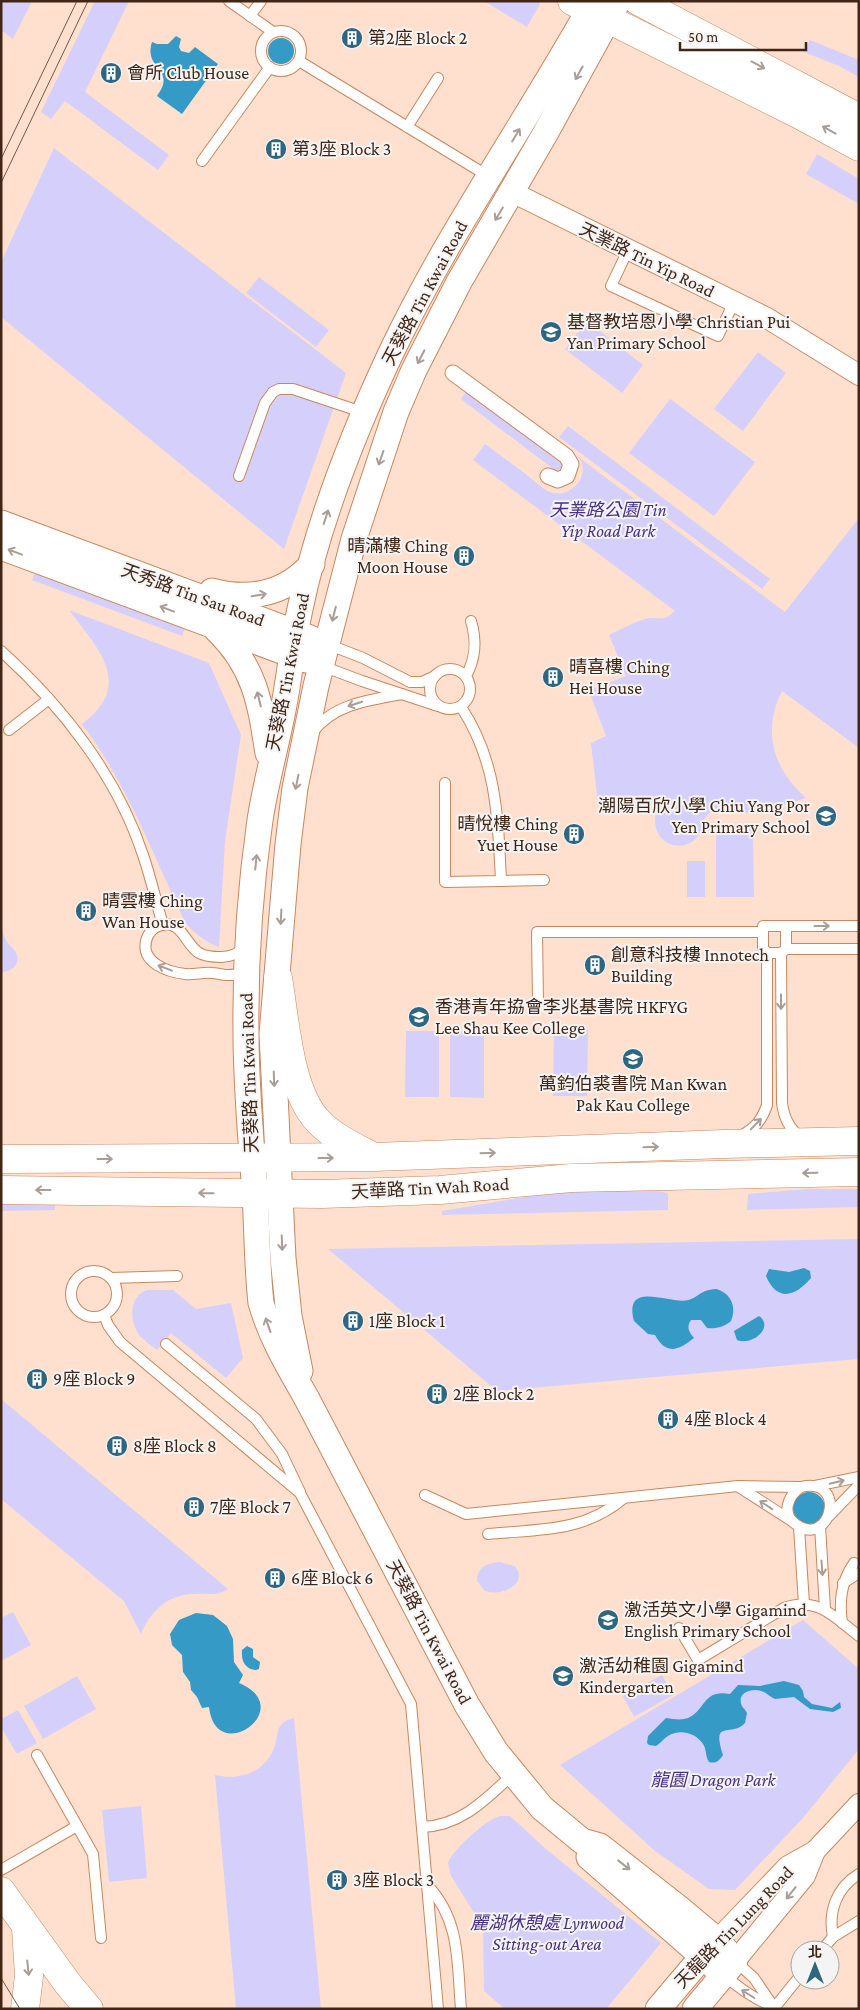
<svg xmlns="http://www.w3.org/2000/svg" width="860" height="2010" font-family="'Crimson Pro','Noto Sans TC',serif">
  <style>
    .green { fill: #d5cffc }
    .water { fill: #359ac6 }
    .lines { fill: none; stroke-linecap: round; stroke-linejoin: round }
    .service-casing { stroke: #ca865d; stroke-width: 12 }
    .pedestrian-casing { stroke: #ca865d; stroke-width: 17 }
    .minor-casing { stroke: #ca865d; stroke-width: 22 }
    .tertiary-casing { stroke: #ca865d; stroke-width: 27 }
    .secondary-casing { stroke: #ca865d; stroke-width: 29 }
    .primary-casing { stroke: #ca865d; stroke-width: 29 }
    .service { stroke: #fff; stroke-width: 10 }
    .pedestrian { stroke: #fff; stroke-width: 15 }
    .minor { stroke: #fff; stroke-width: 20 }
    .tertiary { stroke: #fff; stroke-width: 25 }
    .secondary { stroke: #fff; stroke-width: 28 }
    .primary { stroke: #fff; stroke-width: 28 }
    .tram { stroke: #745847; stroke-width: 1 }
    .oneway { stroke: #aa9d96 }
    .labels { text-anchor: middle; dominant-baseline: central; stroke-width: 4; stroke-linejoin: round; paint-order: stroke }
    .poi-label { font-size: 18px; fill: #422615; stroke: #f4f4f4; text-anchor: start }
    .street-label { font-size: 18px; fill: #422615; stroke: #f4f4f4 }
    .park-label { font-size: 18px; font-style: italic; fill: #482f88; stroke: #f4f4f4 }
  </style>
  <rect width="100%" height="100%" fill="#ffe0cf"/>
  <g class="green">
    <polygon points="1,1 32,1 13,39 1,30"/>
    <polygon points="95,1 129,1 85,92 169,155 158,170 65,101 51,119 41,112"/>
    <polygon points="484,1 537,1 540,4 527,27"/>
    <polygon points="810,40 859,60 859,77 839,66 804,52"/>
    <polygon points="54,148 346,373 284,549 1,317 1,262"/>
    <polygon points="817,154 859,179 859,204 806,174"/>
    <polygon points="259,277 329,330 316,347 246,293"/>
    <polygon points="587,321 643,365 622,393 565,349"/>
    <polygon points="758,352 786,373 743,431 714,409"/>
    <polygon points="466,392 561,462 563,466 562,469 556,471 461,399"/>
    <polygon points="670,399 755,462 714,516 629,453"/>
    <polygon points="568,426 770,579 762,589 559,437"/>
    <path d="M485 444C500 455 514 465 528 476 535 481 542 489 550 492 571 500 594 472 577 456L785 612 859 518V748L782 691C762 731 773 769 806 798 789 803 772 810 756 813 736 816 719 799 704 819 700 861 644 850 657 809L645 797 598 804 591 743 606 736 589 691 626 676 609 635C617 631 643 618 650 618 663 618 664 621 675 611L473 460Z"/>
    <polygon points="35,572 185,628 182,636 32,580"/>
    <path d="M69 610 209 663 241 735 225 841 219 947C204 941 195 934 185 922 153 855 128 785 82 724 135 684 98 649 69 610Z"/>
    <polygon points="716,827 753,827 754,897 716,897"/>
    <rect x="687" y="861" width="18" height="36"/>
    <path d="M1 924C3 930 3 935 6 940 8 945 14 948 16 953 21 964 12 972 1 972Z"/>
    <polygon points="554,1030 588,1030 587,1096 553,1096"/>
    <polygon points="406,1031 439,1031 439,1097 405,1097"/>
    <polygon points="450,1031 484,1031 484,1098 450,1097"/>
    <polygon points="634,1187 668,1193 668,1210 442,1215 442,1211 577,1188"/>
    <polygon points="809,1189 859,1189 859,1207 747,1210 748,1194"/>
    <polygon points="1,1204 55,1204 55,1210 1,1211"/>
    <polygon points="859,1239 859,1359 497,1391 328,1249"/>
    <path d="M147 1290H173L196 1309 231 1303 243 1358 226 1378 171 1333 157 1350C152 1346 146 1342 141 1337 129 1324 128 1296 147 1290Z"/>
    <path d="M1 1399 228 1589C216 1597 208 1593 194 1594 169 1594 150 1611 141 1634L124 1601 1 1499Z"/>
    <path d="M500 1562 515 1566 519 1573 518 1581C511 1591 497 1595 485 1591L477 1581C477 1567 487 1563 500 1562Z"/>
    <polygon points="13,1612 31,1645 1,1661 1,1618"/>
    <polygon points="803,1620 859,1669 859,1749 803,1818 735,1890 709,1889 655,1851 560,1765"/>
    <polygon points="662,1675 673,1695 634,1717 623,1696"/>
    <polygon points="77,1676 96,1709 43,1739 24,1706"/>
    <polygon points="18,1710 37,1743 17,1754 1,1727 1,1719"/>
    <path d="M294 1718 321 2009H236L215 1775C240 1781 267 1772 275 1745 277 1739 277 1731 280 1726 284 1721 289 1719 294 1718Z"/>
    <polygon points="141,1806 147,1878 109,1882 102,1810"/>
    <path d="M500 1816H510L546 1849 661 1943 606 2009H505L484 1991 483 1927 451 1876 448 1863C452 1850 487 1819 500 1816Z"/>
  </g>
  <g class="water">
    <path d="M176 36 181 39 179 47 181 51 189 53 195 47 218 64 182 114 157 96C178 69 143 70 152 42L157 44H168Z"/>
    <circle cx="281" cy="51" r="13"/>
    <path d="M804 1268 810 1271 811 1278C795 1297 777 1302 766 1276L769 1269 789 1272Z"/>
    <path d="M716 1289C731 1293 737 1307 731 1321 724 1327 716 1329 707 1328L701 1320H691C686 1327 689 1332 694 1338 678 1351 666 1355 655 1335L648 1334 634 1321C623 1279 671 1305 688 1300 700 1297 699 1290 716 1289Z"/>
    <path d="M759 1316C775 1328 751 1346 737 1340L734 1331Z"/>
    <circle cx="809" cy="1508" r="16"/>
    <path d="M196 1613 213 1615 227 1626 233 1639 234 1662 243 1675 239 1683C299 1708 216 1768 209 1707L202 1708 197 1697 191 1690 190 1682 183 1672 182 1655 172 1645 170 1634 179 1620Z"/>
    <path d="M247 1646 253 1649V1657L260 1662 259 1669 256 1670C245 1669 241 1661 242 1650Z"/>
    <path d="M784 1681 799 1685 803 1691 804 1697 812 1704 832 1708 840 1702 841 1708 833 1712 810 1709 794 1697 775 1699C770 1697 766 1692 761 1691 753 1688 738 1692 741 1703 741 1706 745 1709 747 1713L745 1723C731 1738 711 1718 723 1755 719 1761 716 1764 709 1762 705 1756 707 1750 703 1744 695 1732 679 1729 668 1736 663 1739 660 1744 656 1746L649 1745 647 1743 648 1736 666 1718C674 1719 683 1721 690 1717 706 1708 704 1689 730 1694L738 1685 760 1686Z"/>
  </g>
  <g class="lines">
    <g class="service-casing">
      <g id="service">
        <polyline points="229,1 273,32"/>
        <polyline points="250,16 261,1"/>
        <circle cx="281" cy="51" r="20"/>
        <polyline points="299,61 488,176"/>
        <polyline points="407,127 438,78"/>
        <polyline points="202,161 270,67"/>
        <polyline points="628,250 611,286 718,336 734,302"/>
        <polyline points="239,476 265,403 273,392 279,389 293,389 365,413"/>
        <polyline points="327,644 363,658 410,682 422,682 435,676"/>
        <path d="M1 651C62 706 117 776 143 855 151 878 156 902 163 925"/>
        <polyline points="322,666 362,681 438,706"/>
        <circle cx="450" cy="689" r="20"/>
        <path d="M466 676C476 658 477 641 471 621"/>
        <polyline points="9,730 49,699"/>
        <path d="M312 733C333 704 369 700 402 694"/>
        <path d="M445 783V882L501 881C498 818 497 761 461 707"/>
        <polyline points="501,881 544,880"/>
        <polyline points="786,926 859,926"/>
        <path d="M246 947C239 953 231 957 221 957 214 957 206 957 199 953 185 944 182 920 161 925 154 927 148 933 146 941 141 963 168 972 185 974 194 975 203 972 212 973 217 973 222 975 227 975 233 975 240 974 246 974"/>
        <polyline points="786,949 859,949"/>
        <path d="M781 953 782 1103C784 1118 789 1128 801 1138"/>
        <polyline points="538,1002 537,932 763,932"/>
        <path d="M740 1136C755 1129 762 1120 767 1105V953L763 948V926H786V949L781 953H767"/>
        <circle cx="94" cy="1294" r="23"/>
        <polyline points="111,1278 177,1276"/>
        <polyline points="104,1315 108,1325 120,1342 300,1493 411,1704 438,2009"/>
        <polyline points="166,1344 256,1419 282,1454 300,1492"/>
        <polyline points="815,1486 859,1477"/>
        <polyline points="739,1487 792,1521"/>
        <path d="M425 1495 466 1514 738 1486 801 1487C848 1476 831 1548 797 1525 781 1515 787 1496 801 1487"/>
        <polyline points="829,1516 859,1485"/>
        <polyline points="820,1526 825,1609"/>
        <polyline points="799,1527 804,1604"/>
        <path d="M488 1534C538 1529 583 1533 624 1498"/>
        <polyline points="843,1583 859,1573"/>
        <path d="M842 1623C839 1601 841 1582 854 1563"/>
        <path d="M679 1628 698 1660 784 1608C818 1596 834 1617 859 1636"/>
        <polyline points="37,1755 93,1854 101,1938"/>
        <path d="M422 1827C461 1826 486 1799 513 1774"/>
        <polyline points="1,1870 77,1826"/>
        <path d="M427 1885C461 1920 457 1964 461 2009"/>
        <path d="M833 1937C828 1912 836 1888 859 1874"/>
        <polyline points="822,1950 833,1937 859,1921"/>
        <polyline points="735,1961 754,1978 775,2009"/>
        <path d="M724 1975C740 1989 755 2000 775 2007"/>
        <polyline points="775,2007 800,1976"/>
      </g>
    </g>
    <g class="pedestrian-casing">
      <polyline id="pedestrian" points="453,373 566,456 571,464 567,476 558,480 548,476"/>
    </g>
    <g class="minor-casing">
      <g id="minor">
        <polyline points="512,192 767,318 859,375"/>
        <polyline points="717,1940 788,1866 815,1851 859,1804"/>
        <polyline points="735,1961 805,1876 815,1851"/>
      </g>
    </g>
    <g class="tertiary-casing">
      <g id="tertiary">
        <path d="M594 1C528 120 448 232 390 355 354 432 317 526 300 609 293 641 290 673 284 705 277 743 266 781 260 820 250 890 245 963 246 1034 246 1087 251 1140 255 1193 257 1230 257 1267 261 1303 272 1340 289 1367 307 1399L467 1705 496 1752 542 1808 582 1841 600 1846 680 1909 717 1940 735 1961 695 2009"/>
        <polyline points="1,523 310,638"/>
        <polyline points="1,547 306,660"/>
        <path d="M212 591C250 601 285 594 312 564"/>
        <path d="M217 630C255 667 260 702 268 753"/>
        <polyline points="300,1371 289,1316 283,1258 272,1034 288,844 295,788 316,686 354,539 396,412 414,370 459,282 545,134 618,1"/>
        <polyline points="589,1857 724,1975"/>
        <polyline points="658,2009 713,1944"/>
      </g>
    </g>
    <g class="secondary-casing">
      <g id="secondary">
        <path d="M278 978C285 1018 289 1091 318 1121 333 1137 353 1146 372 1156"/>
        <polyline points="1,1159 374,1157 724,1144 859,1141"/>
        <polyline points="1,1190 322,1194 440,1190 571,1178 859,1172"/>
        <polyline points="1,1891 68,1984 89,2009"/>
        <polyline points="25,2009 29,1976 26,1928"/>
      </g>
    </g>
    <g class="primary-casing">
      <g id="primary">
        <polyline points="572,1 798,114 859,147"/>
        <polyline points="638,1 859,118"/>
      </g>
    </g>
    <use href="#service" class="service"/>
    <use href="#pedestrian" class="pedestrian"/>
    <use href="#minor" class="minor"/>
    <use href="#tertiary" class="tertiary"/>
    <use href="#secondary" class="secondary"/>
    <use href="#primary" class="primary"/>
    <g class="tram">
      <polyline points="1,159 77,1"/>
      <polyline points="1,183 88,1"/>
      <polyline points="1,1978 20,2009"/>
    </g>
  </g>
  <defs><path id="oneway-shaft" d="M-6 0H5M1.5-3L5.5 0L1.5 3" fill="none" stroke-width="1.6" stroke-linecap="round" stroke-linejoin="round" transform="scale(1.25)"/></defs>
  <g class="oneway">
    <use href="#oneway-shaft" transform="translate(758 65) rotate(28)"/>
    <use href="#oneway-shaft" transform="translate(579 73) rotate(119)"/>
    <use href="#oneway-shaft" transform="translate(829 130) rotate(-151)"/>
    <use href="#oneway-shaft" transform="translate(516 135) rotate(-59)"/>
    <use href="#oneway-shaft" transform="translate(499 214) rotate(121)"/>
    <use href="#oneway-shaft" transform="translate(421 357) rotate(117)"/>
    <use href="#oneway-shaft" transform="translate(381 458) rotate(109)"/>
    <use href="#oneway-shaft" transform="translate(326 517) rotate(-72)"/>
    <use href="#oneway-shaft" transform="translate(15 552) rotate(-159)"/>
    <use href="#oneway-shaft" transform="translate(259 595) rotate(-10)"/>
    <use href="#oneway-shaft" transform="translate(167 609) rotate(-159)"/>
    <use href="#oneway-shaft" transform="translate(334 614) rotate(104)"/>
    <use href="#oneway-shaft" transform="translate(259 699) rotate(-104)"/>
    <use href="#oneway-shaft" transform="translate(355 704) rotate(162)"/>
    <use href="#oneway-shaft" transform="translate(297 782) rotate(101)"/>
    <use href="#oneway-shaft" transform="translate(256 862) rotate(-84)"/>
    <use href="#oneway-shaft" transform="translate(281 917) rotate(93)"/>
    <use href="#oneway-shaft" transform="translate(822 926)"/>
    <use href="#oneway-shaft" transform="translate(165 968) rotate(-159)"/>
    <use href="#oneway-shaft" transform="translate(781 1002) rotate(90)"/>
    <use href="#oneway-shaft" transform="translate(274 1079) rotate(88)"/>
    <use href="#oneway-shaft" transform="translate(756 1124) rotate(-46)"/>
    <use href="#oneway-shaft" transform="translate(651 1147) rotate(-2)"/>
    <use href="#oneway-shaft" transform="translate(488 1153) rotate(-2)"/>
    <use href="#oneway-shaft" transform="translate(326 1158)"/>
    <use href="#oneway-shaft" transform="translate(105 1159)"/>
    <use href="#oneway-shaft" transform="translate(810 1173) rotate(179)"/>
    <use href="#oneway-shaft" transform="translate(43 1190) rotate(180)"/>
    <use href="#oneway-shaft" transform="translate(206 1193) rotate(-179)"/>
    <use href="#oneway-shaft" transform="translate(282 1243) rotate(88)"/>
    <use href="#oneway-shaft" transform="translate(268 1325) rotate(-109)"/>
    <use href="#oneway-shaft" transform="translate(837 1482) rotate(-13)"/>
    <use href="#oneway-shaft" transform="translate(766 1505) rotate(-147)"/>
    <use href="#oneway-shaft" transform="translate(822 1568) rotate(86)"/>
    <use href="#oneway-shaft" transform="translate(624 1865) rotate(38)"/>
    <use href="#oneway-shaft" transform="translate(791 1893) rotate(128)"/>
    <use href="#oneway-shaft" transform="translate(28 1968) rotate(84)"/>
    <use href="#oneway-shaft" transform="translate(748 1994) rotate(-148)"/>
  </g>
  <defs>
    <g id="building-disc" transform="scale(1.125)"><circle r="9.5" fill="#2e6680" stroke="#f4f4f4"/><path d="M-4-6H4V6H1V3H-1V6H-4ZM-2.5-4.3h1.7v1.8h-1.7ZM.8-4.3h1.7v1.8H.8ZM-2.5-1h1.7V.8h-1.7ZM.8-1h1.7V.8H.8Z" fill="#fff"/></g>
    <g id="school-disc" transform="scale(1.125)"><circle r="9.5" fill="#2e6680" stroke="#f4f4f4"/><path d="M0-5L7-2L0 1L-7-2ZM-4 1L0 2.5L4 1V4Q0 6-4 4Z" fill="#fff"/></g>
  </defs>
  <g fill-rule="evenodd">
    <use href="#building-disc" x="352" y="38"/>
    <use href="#building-disc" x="111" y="73"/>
    <use href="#building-disc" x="276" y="149"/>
    <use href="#school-disc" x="551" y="332"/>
    <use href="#building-disc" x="464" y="556"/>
    <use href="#building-disc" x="553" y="677"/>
    <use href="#school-disc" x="826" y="816"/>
    <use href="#building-disc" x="574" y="834"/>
    <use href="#building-disc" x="86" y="911"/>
    <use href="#building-disc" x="595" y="965"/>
    <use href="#school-disc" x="419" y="1017"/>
    <use href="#school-disc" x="633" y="1059"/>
    <use href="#building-disc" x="353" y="1321"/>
    <use href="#building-disc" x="37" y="1379"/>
    <use href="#building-disc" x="437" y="1394"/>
    <use href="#building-disc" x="668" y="1419"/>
    <use href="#building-disc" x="117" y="1446"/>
    <use href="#building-disc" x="194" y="1507"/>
    <use href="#building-disc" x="275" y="1578"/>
    <use href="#school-disc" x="608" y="1620"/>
    <use href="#school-disc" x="563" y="1676"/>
    <use href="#building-disc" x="337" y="1880"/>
  </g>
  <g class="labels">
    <g class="poi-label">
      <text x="368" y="38">第2座 Block 2</text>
      <text x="127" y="73">會所 Club House</text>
      <text x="292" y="149">第3座 Block 3</text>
      <text x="567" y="322">基督教培恩小學 Christian Pui<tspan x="567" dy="21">Yan Primary School</tspan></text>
      <text x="448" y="546" text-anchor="end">晴滿樓 Ching<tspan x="448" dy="21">Moon House</tspan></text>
      <text x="569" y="667">晴喜樓 Ching<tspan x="569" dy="21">Hei House</tspan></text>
      <text x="810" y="806" text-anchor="end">潮陽百欣小學 Chiu Yang Por<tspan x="810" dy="21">Yen Primary School</tspan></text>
      <text x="558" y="824" text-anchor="end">晴悅樓 Ching<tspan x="558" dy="21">Yuet House</tspan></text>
      <text x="102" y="901">晴雲樓 Ching<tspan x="102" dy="21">Wan House</tspan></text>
      <text x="611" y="955">創意科技樓 Innotech<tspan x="611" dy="21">Building</tspan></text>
      <text x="435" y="1007">香港青年拹會李兆基書院 HKFYG<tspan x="435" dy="21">Lee Shau Kee College</tspan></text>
      <text x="633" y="1084" text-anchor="middle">萬鈞伯裘書院 Man Kwan<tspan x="633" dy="21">Pak Kau College</tspan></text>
      <text x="369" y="1321">1座 Block 1</text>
      <text x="53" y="1379">9座 Block 9</text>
      <text x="453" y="1394">2座 Block 2</text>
      <text x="684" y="1419">4座 Block 4</text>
      <text x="133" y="1446">8座 Block 8</text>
      <text x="210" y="1507">7座 Block 7</text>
      <text x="291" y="1578">6座 Block 6</text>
      <text x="624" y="1610">激活英文小學 Gigamind<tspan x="624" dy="21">English Primary School</tspan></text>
      <text x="579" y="1666">激活幼稚園 Gigamind<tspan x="579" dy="21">Kindergarten</tspan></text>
      <text x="353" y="1880">3座 Block 3</text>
    </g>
    <g class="street-label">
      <text transform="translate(647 260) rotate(26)">天業路 Tin Yip Road</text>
      <text transform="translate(425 293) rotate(-62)">天葵路 Tin Kwai Road</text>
      <text transform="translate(193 595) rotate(20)">天秀路 Tin Sau Road</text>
      <text transform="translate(288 672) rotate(-79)">天葵路 Tin Kwai Road</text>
      <text transform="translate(249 1073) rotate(-92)">天葵路 Tin Kwai Road</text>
      <text transform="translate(430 1188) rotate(-3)">天華路 Tin Wah Road</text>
      <text transform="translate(429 1632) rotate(62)">天葵路 Tin Kwai Road</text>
      <text transform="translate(734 1927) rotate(-46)">天龍路 Tin Lung Road</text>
    </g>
    <g class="park-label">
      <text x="608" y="510">天業路公園 Tin<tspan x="608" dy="21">Yip Road Park</tspan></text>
      <text x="713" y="1780">龍園 Dragon Park</text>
      <text x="547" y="1923">麗湖休憩處 Lynwood<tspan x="547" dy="21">Sitting-out Area</tspan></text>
    </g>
  </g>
  <rect width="860" height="2010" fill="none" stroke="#422615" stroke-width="5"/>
  <g transform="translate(815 1965)"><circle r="24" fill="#f4f4f4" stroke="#ada29b"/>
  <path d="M0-4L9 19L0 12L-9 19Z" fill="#2e6680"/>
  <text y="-8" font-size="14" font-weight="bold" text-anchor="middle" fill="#422615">北</text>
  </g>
  <path d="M680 42v8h126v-8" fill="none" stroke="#422615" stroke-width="2.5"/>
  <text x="688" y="42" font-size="15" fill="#422615" stroke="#f4f4f4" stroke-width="4" paint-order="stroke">50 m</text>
</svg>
